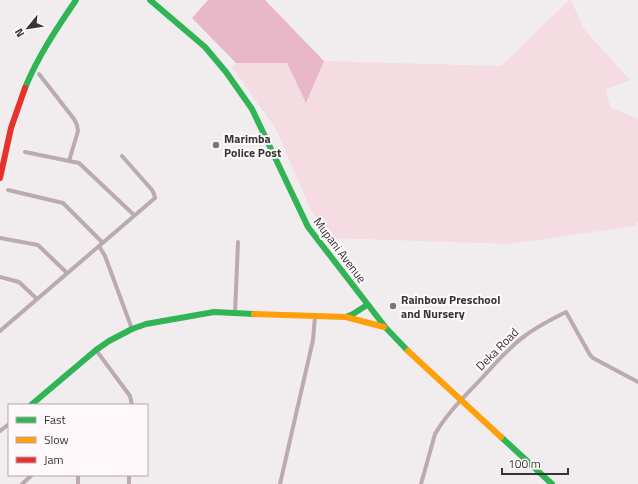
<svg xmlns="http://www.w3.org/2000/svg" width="638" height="484" font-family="'Titillium Web',sans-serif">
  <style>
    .green { fill: #f5dbe2 }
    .forest { fill: #e9b8c8 }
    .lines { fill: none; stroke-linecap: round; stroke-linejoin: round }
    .street { stroke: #bbaaaf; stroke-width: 4 }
    .fast { stroke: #30b455; stroke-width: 6 }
    .slow { stroke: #ff9f0a; stroke-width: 6 }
    .jam { stroke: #e5322d; stroke-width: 6 }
    .poi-dot { fill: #787576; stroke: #fff8fa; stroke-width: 1.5 }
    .labels { text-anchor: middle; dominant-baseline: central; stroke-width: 4; stroke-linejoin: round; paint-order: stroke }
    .poi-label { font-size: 12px; font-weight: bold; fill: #373435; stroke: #fff8fa; text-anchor: start }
    .street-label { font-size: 12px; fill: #373435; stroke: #fff8fa }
  </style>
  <rect width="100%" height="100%" fill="#f1edee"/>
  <polygon class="green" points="569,0 571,0 583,28 630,80 606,89 610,107 638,119 638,221 634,226 510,244 331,238 311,210 276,129 232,67 236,63 287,63 306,103 324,61 501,66"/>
  <polygon class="forest" points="208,0 265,0 324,61 306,103 287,63 236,63 192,18"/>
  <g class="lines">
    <g class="street">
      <polyline points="39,74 74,119 77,125 78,131 69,161"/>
      <polyline points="25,152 79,163 134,215"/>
      <polyline points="8,190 63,203 102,242"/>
      <polyline points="0,238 38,245 67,273"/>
      <polyline points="99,246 105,256 132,329"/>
      <polyline points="0,277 19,282 37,299"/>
      <polyline points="235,313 238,242"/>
      <polyline points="0,331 155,198 154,194 152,190 122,156"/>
      <polyline points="96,350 130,396 132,405"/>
      <polyline points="0,431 9,424"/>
      <polyline points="22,484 32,475"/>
      <polyline points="78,484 78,475"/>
      <polyline points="129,484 129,475"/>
      <polyline points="280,484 313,340 315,316"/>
      <path d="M421 484 435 434C447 413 465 396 482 378 496 363 509 347 526 335 538 326 552 319 566 312L590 355 593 358 638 382"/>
    </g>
    <g class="fast">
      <polyline points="150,0 205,47 226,72 252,109 308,227 386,328 408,351"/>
      <path d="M25 88C38 56 57 28 76 0"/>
      <polyline points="346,317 353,314 367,305"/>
      <polyline points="31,405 96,350 109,341 132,329 146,324 214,312 254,314"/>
      <polyline points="501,437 552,484"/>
    </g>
    <g class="slow">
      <polyline points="254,314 346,317 384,327"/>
      <polyline points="408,351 501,437"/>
    </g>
    <polyline class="jam" points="0,178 11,128 25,88"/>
  </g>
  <g class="poi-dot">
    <circle cx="216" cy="145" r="4"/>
    <circle cx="393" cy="306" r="4"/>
  </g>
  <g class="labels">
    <g class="poi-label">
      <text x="224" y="138">Marimba<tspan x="224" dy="14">Police Post</tspan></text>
      <text x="401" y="299">Rainbow Preschool<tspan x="401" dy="14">and Nursery</tspan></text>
    </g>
    <g class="street-label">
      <text transform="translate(340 250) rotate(53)">Mupani Avenue</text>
      <text transform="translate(497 349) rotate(-45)">Deka Road</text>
    </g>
  </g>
  <rect x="8" y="404" width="140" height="72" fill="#fff8fa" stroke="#afaaab"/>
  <rect x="16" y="417" width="20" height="6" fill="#30b455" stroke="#afaaab"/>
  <text x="44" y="424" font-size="12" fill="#373435">Fast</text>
  <rect x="16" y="437" width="20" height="6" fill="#ff9f0a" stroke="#afaaab"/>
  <text x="44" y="444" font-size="12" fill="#373435">Slow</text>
  <rect x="16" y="457" width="20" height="6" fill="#e5322d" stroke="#afaaab"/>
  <text x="44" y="464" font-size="12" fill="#373435">Jam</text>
  <g transform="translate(28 28) rotate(240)" stroke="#fff8fa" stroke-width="3" paint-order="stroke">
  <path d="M0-3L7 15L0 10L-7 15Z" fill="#373435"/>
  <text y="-6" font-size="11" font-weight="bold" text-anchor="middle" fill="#373435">N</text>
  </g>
  <path d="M502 468v6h66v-6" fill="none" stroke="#373435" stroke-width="2"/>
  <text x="508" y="468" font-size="12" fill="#373435" stroke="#fff8fa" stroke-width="3" paint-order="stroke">100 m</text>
</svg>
